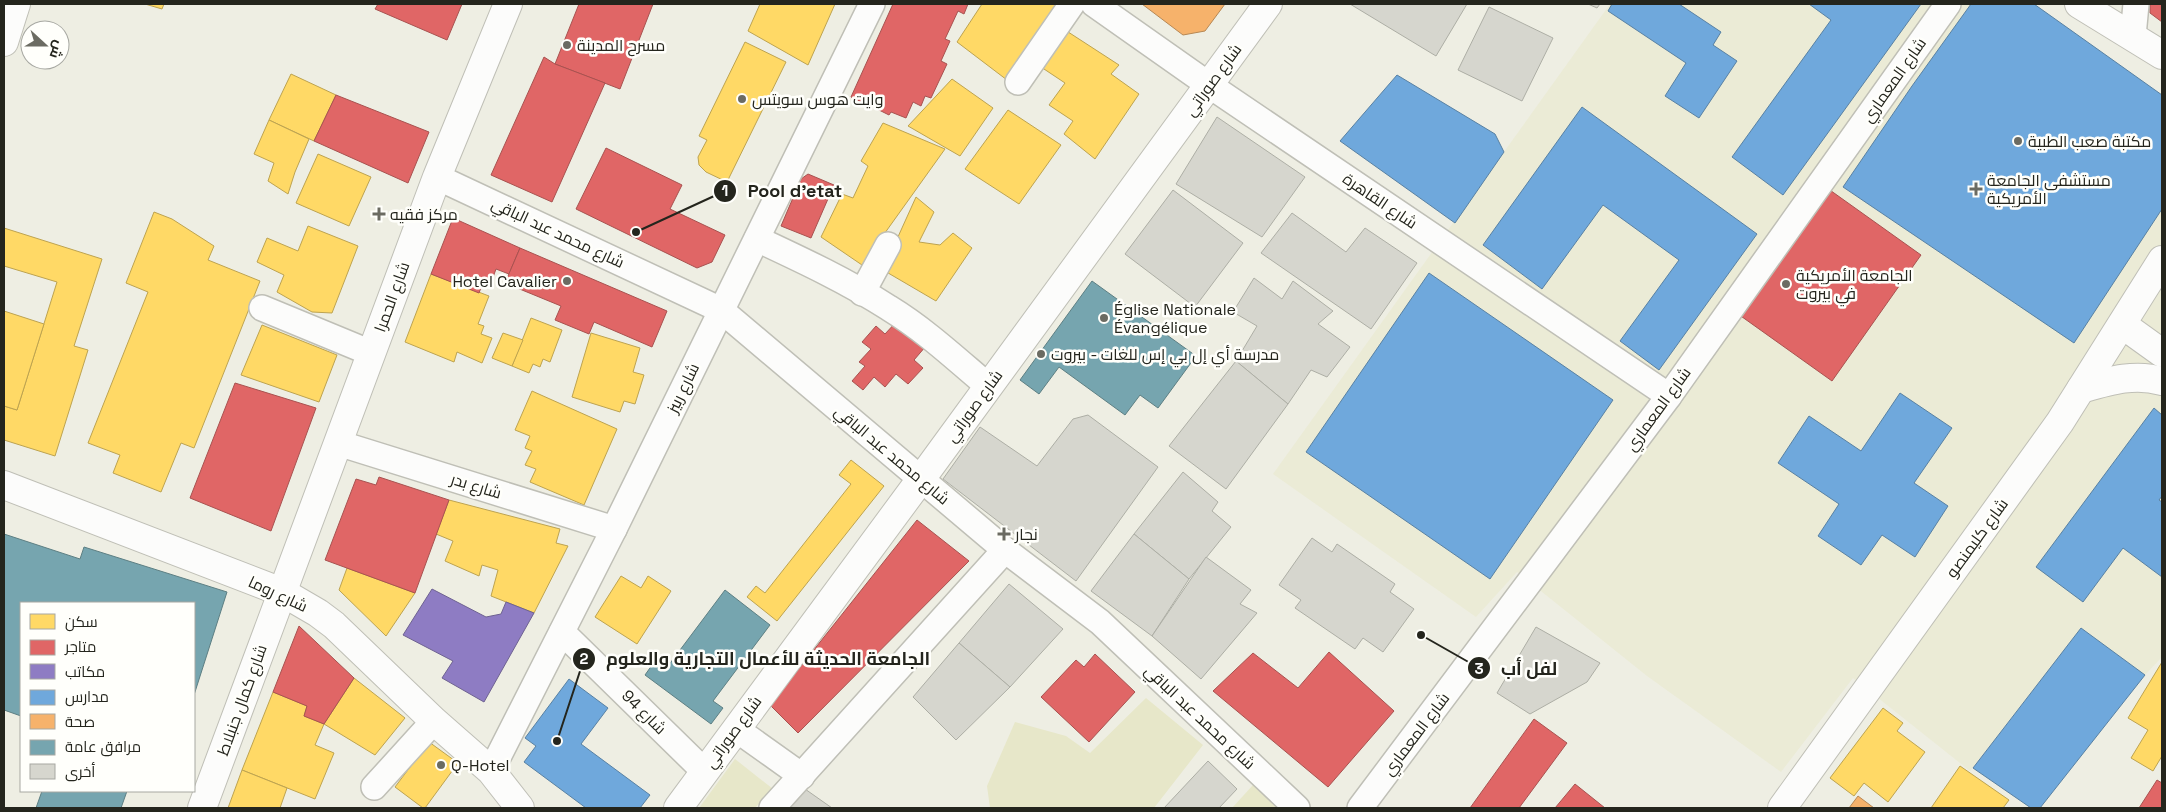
<svg xmlns="http://www.w3.org/2000/svg" width="2166" height="812" font-family="'Space Grotesk',Cairo,sans-serif">
  <style>
    .built { fill: #ebebd6 }
    .green { fill: #e7e7c9 }
    .homes { fill: #ffd966; stroke: #bda350 }
    .shops { fill: #e06666; stroke: #a85250 }
    .offices { fill: #8e7cc3; stroke: #6e6291 }
    .schools { fill: #6fa8dc; stroke: #5881a3 }
    .health { fill: #f6b26b; stroke: #b78854 }
    .public { fill: #76a5af; stroke: #5d7f83 }
    .building { fill: #d6d6ce; stroke: #adaea5 }
    .lines { fill: none; stroke-linecap: round; stroke-linejoin: round }
    .street-casing { stroke: #bfbfb6; stroke-width: 28 }
    .secondary-casing { stroke: #bfbfb6; stroke-width: 30 }
    .street { stroke: #fcfcfb; stroke-width: 25 }
    .secondary { stroke: #fcfcfb; stroke-width: 28 }
    .poi-dot { fill: #6b6b62; stroke: #fffffb; stroke-width: 2 }
    .labels { text-anchor: middle; dominant-baseline: central; stroke-width: 5; stroke-linejoin: round; paint-order: stroke }
    .poi-label { font-size: 16px; fill: #24251d; stroke: #fffffb; text-anchor: start }
    .street-label { font-size: 16px; fill: #24251d; stroke: #fffffb }
    .leader { fill: none; stroke: #24251d; stroke-width: 2 }
    .callout-dot { fill: #24251d; stroke: #fffffb; stroke-width: 2 }
    .mark-label { font-size: 15px; text-anchor: middle; font-weight: bold; fill: #fff }
    .callout-label { font-size: 18px; text-anchor: middle; font-weight: bold; fill: #24251d; stroke: #fffffb; stroke-width: 5; stroke-linejoin: round; paint-order: stroke }
  </style>
  <rect width="100%" height="100%" fill="#eeeee3"/>
  <polygon class="built" points="1610,4 2034,4 2162,95 2162,657 2145,675 2081,628 1970,771 1853,678 1781,772 1647,676 1517,572 1476,617 1273,474"/>
  <g class="green">
    <polygon points="1146,698 1203,745 1154,808 990,808 987,786 1015,722 1066,736 1090,753"/>
    <polygon points="735,759 773,789 755,808 699,808"/>
    <polygon points="1253,785 1277,808 1232,808"/>
  </g>
  <g class="homes">
    <polygon points="145,4 164,4 162,9"/>
    <polygon points="760,4 835,4 808,65 748,31"/>
    <polygon points="982,4 1060,4 1007,80 957,42"/>
    <polygon points="1062,28 1119,65 1111,74 1139,94 1095,159 1064,134 1073,121 1049,105 1065,83 1032,61"/>
    <polygon points="745,42 786,62 727,182 706,172 699,165 698,157 707,140 699,136"/>
    <polygon points="291,74 336,95 314,141 269,120"/>
    <polygon points="952,79 993,108 960,156 908,126"/>
    <polygon points="1008,110 1061,145 1019,204 965,169"/>
    <polygon points="269,120 309,139 295,172 288,194 268,181 274,163 254,154"/>
    <polygon points="883,123 945,149 862,265 821,237 842,194 853,198 868,166 861,161"/>
    <polygon points="318,154 371,177 349,226 296,203"/>
    <polygon points="916,197 934,212 919,242 940,245 953,233 972,248 936,301 883,270"/>
    <polygon points="154,212 172,219 214,246 208,260 260,281 194,448 181,443 161,492 113,473 120,455 88,443 148,292 126,283"/>
    <polygon points="308,226 358,246 332,313 312,312 277,292 284,275 257,262 267,238 298,251"/>
    <polygon points="4,228 102,259 74,346 88,350 55,456 4,440 4,406 17,410 57,282 4,266"/>
    <polygon points="431,274 489,296 478,324 484,326 481,334 492,338 482,363 457,352 454,362 405,342"/>
    <polygon points="4,311 44,324 17,410 4,406"/>
    <polygon points="531,318 562,330 550,362 543,359 540,367 533,364 529,373 512,366"/>
    <polygon points="262,325 337,355 319,402 241,375"/>
    <polygon points="503,333 523,340 512,366 492,358"/>
    <polygon points="591,333 640,348 633,372 644,375 635,404 624,401 620,412 572,397"/>
    <polygon points="532,391 617,429 584,505 530,482 536,469 525,465 532,451 525,448 530,436 515,430"/>
    <polygon points="851,460 884,486 777,621 747,597 756,586 765,593 851,484 839,475"/>
    <polygon points="449,500 560,529 556,543 568,546 534,613 491,596 498,570 482,565 479,576 445,561 453,541 436,534"/>
    <polygon points="347,568 415,593 386,636 339,590"/>
    <polygon points="621,576 641,588 648,576 671,591 637,644 595,617"/>
    <polygon points="2162,662 2162,756 2153,771 2131,758 2148,730 2128,718"/>
    <polygon points="354,678 405,718 375,755 324,724"/>
    <polygon points="273,692 307,706 304,716 324,724 315,745 334,753 315,799 242,770"/>
    <polygon points="1883,708 1903,723 1897,731 1925,752 1888,802 1864,783 1854,796 1830,778"/>
    <polygon points="429,742 458,763 425,808 423,808 395,787"/>
    <polygon points="1960,766 2009,800 2003,808 1931,808"/>
    <polygon points="242,770 287,788 280,808 228,808"/>
  </g>
  <g class="shops">
    <polygon points="378,4 462,4 447,40 375,9"/>
    <polygon points="579,4 653,4 620,89 555,64"/>
    <polygon points="893,4 968,4 964,14 958,11 945,39 950,41 941,61 947,64 931,98 925,96 921,106 913,102 906,118 891,112 889,115 877,109 880,103 867,97 864,103 851,97"/>
    <polygon points="2150,4 2162,4 2162,22 2150,13"/>
    <polygon points="544,57 555,64 605,83 552,202 491,175"/>
    <polygon points="336,95 429,132 408,183 314,141"/>
    <polygon points="606,148 682,185 670,209 725,235 712,262 697,268 576,209"/>
    <polygon points="808,174 834,185 811,238 781,226 801,179"/>
    <polygon points="1827,188 1921,255 1832,381 1738,314"/>
    <polygon points="453,218 520,248 509,274 496,269 492,280 485,277 479,293 431,274"/>
    <polygon points="520,248 667,311 652,347 594,322 589,334 555,320 561,306 505,283"/>
    <polygon points="897,321 926,346 914,360 923,368 908,384 896,374 885,387 874,377 863,390 852,381 865,366 859,362 871,349 862,342 876,326 885,334"/>
    <polygon points="235,383 316,408 271,531 190,498"/>
    <polygon points="379,477 449,500 415,593 325,560 356,479 376,485"/>
    <polygon points="917,520 969,561 798,733 770,705"/>
    <polygon points="299,626 354,678 324,724 304,716 307,706 273,692"/>
    <polygon points="1329,652 1394,711 1328,787 1213,691 1253,653 1298,688"/>
    <polygon points="1095,654 1135,692 1089,742 1041,697 1076,660 1084,667"/>
    <polygon points="1534,719 1567,743 1519,808 1470,808"/>
    <polygon points="2157,780 2162,783 2162,808 2139,808"/>
    <polygon points="1575,784 1605,808 1555,808"/>
  </g>
  <polygon class="offices" points="432,589 486,617 501,614 506,602 534,613 484,702 442,678 453,661 403,635"/>
  <g class="schools">
    <polygon points="1612,4 1679,4 1721,32 1713,45 1737,61 1699,118 1665,96 1686,63 1608,11"/>
    <polygon points="1809,4 1921,4 1783,195 1732,157 1831,20"/>
    <polygon points="1971,4 2034,4 2162,95 2162,209 2074,343 1843,187 1912,86"/>
    <polygon points="1397,75 1495,134 1504,152 1455,223 1340,141"/>
    <polygon points="1582,107 1757,234 1659,370 1620,341 1679,260 1603,205 1542,289 1483,245"/>
    <polygon points="1429,273 1613,400 1490,579 1306,452"/>
    <polygon points="1900,393 1952,428 1914,483 1948,506 1915,557 1882,535 1861,565 1818,536 1839,504 1778,463 1809,416 1861,451"/>
    <polygon points="2154,408 2162,415 2162,496 2159,500 2162,502 2162,577 2123,548 2083,602 2036,567"/>
    <polygon points="2081,628 2145,675 2040,808 2031,808 1973,768"/>
    <polygon points="569,679 608,708 581,744 650,795 640,808 586,808 524,762 536,746 525,738"/>
  </g>
  <g class="health">
    <polygon points="1142,4 1225,4 1205,31 1183,35"/>
    <polygon points="1858,796 1874,808 1849,808"/>
  </g>
  <g class="public">
    <polygon points="1092,281 1196,356 1158,408 1140,395 1125,415 1059,367 1039,394 1020,380"/>
    <polygon points="4,534 80,559 84,547 227,592 194,695 194,603 21,603 21,716 4,710"/>
    <polygon points="725,590 770,625 713,701 723,708 711,724 645,675 657,658 668,666"/>
    <polygon points="42,791 127,791 121,808 36,808"/>
  </g>
  <g class="building">
    <polygon points="1350,4 1467,4 1436,56"/>
    <polygon points="1588,4 1600,4 1597,8"/>
    <polygon points="1489,7 1553,38 1522,101 1458,70"/>
    <polygon points="1217,117 1305,177 1262,237 1176,184"/>
    <polygon points="1173,190 1243,243 1195,307 1125,254"/>
    <polygon points="1292,213 1346,252 1365,228 1417,263 1371,329 1261,253"/>
    <polygon points="1254,278 1282,299 1293,281 1333,311 1318,324 1350,347 1327,377 1311,370 1288,404 1236,361 1257,326 1233,312"/>
    <polygon points="1236,361 1288,404 1226,489 1169,446"/>
    <polygon points="1088,415 1158,467 1076,581 943,479 980,427 1037,466 1073,419"/>
    <polygon points="1183,472 1218,502 1212,511 1231,527 1189,579 1134,534"/>
    <polygon points="1134,534 1189,579 1152,636 1091,591"/>
    <polygon points="1312,538 1332,552 1337,544 1395,584 1390,592 1414,609 1383,652 1363,638 1355,649 1295,608 1301,600 1279,585"/>
    <polygon points="1206,557 1251,590 1240,604 1257,613 1201,679 1152,636"/>
    <polygon points="1009,584 1063,629 1010,687 959,643"/>
    <polygon points="1536,627 1600,663 1587,682 1530,714 1497,693"/>
    <polygon points="959,643 1010,687 956,740 913,697"/>
    <polygon points="1208,761 1237,789 1219,808 1164,808"/>
    <polygon points="805,789 832,808 787,808"/>
  </g>
  <g class="lines">
    <g class="street-casing">
      <g id="street">
        <polyline points="1094,4 1209,85 1669,396"/>
        <polyline points="2133,36 2136,4"/>
        <polyline points="1018,82 1072,4"/>
        <polyline points="437,177 721,310 1005,550 1100,622 1297,808"/>
        <path d="M757 239C802 260 847 281 889 308 925 330 956 359 988 386"/>
        <polyline points="862,293 888,245"/>
        <polyline points="262,308 371,353"/>
        <polyline points="338,443 614,529"/>
        <polyline points="562,632 704,771"/>
        <polyline points="736,729 802,776"/>
        <polyline points="491,771 614,529 872,4"/>
        <polyline points="374,787 434,721"/>
        <polyline points="772,808 1005,550"/>
        <polyline points="1360,808 1669,396 1948,4"/>
      </g>
    </g>
    <g class="secondary-casing">
      <g id="secondary">
        <polyline points="2079,4 2162,55"/>
        <polyline points="4,42 16,4"/>
        <polyline points="2123,325 2162,353"/>
        <path d="M2081 389C2109 381 2134 373 2162 381"/>
        <polyline points="4,485 282,592 318,613 334,625 434,721 491,771 520,808"/>
        <polyline points="202,808 437,177 508,4"/>
        <polyline points="678,808 921,479 1268,4"/>
        <polyline points="1782,808 2060,422 2162,260"/>
      </g>
    </g>
    <use href="#street" class="street"/>
    <use href="#secondary" class="secondary"/>
  </g>
  <g class="poi-dot">
    <circle cx="567" cy="45" r="5"/>
    <circle cx="742" cy="99" r="5"/>
    <circle cx="2018" cy="141" r="5"/>
    <path d="M1973.5 181.5h5v5h5v5h-5v5h-5v-5h-5v-5h5z"/>
    <path d="M376.5 206.5h5v5h5v5h-5v5h-5v-5h-5v-5h5z"/>
    <circle cx="567" cy="281" r="5"/>
    <circle cx="1786" cy="284" r="5"/>
    <circle cx="1104" cy="318" r="5"/>
    <circle cx="1041" cy="354" r="5"/>
    <path d="M1001.5 526.5h5v5h5v5h-5v5h-5v-5h-5v-5h5z"/>
    <circle cx="441" cy="765" r="5"/>
  </g>
  <g class="labels">
    <g class="poi-label">
      <text x="577" y="45">مسرح المدينة</text>
      <text x="752" y="99">وايت هوس سويتس</text>
      <text x="2028" y="141">مكتبة صعب الطبية</text>
      <text x="1987" y="180">مستشفى الجامعة<tspan x="1987" dy="18">الأمريكية</tspan></text>
      <text x="390" y="214">مركز فقيه</text>
      <text x="1796" y="275">الجامعة الأمريكية<tspan x="1796" dy="18">في بيروت</tspan></text>
      <text x="557" y="281" text-anchor="end">Hotel Cavalier</text>
      <text x="1114" y="309">Église Nationale<tspan x="1114" dy="18">Évangélique</tspan></text>
      <text x="1051" y="354">مدرسة أي إل بي إس للغات - بيروت</text>
      <text x="1015" y="534">نجار</text>
      <text x="451" y="765">Q-Hotel</text>
    </g>
    <g class="street-label">
      <text transform="translate(1213 80) rotate(-54)">شارع صوراتي</text>
      <text transform="translate(1894 80) rotate(-55)">شارع المعماري</text>
      <text transform="translate(1380 201) rotate(34)">شارع القاهرة</text>
      <text transform="translate(558 233) rotate(25)">شارع محمد عبد الباقي</text>
      <text transform="translate(392 297) rotate(-70)">شارع الحمرا</text>
      <text transform="translate(683 388) rotate(-64)">شارع ربيز</text>
      <text transform="translate(974 406) rotate(-54)">شارع صوراتي</text>
      <text transform="translate(1658 409) rotate(-54)">شارع المعماري</text>
      <text transform="translate(892 455) rotate(40)">شارع محمد عبد الباقي</text>
      <text transform="translate(476 486) rotate(17)">شارع بدر</text>
      <text transform="translate(1977 538) rotate(-54)">شارع كليمنصو</text>
      <text transform="translate(278 594) rotate(25)">شارع روما</text>
      <text transform="translate(242 700) rotate(-70)">شارع كمال جنبلاط</text>
      <text transform="translate(644 712) rotate(45)">شارع 94</text>
      <text transform="translate(1200 717) rotate(43)">شارع محمد عبد الباقي</text>
      <text transform="translate(733 732) rotate(-54)">شارع صوراتي</text>
      <text transform="translate(1416 734) rotate(-53)">شارع المعماري</text>
    </g>
  </g>
  <path class="leader" d="M636 232L725 191M557 741L584 659M1421 635L1479 668"/>
  <g class="callout-dot">
    <circle cx="636" cy="232" r="5"/>
    <circle cx="557" cy="741" r="5"/>
    <circle cx="1421" cy="635" r="5"/>
    <circle cx="725" cy="191" r="12"/>
    <circle cx="584" cy="659" r="12"/>
    <circle cx="1479" cy="668" r="12"/>
  </g>
  <g class="mark-label">
    <text x="725" y="196">1</text>
    <text x="584" y="664">2</text>
    <text x="1479" y="674">3</text>
  </g>
  <g class="callout-label">
    <text x="795" y="197">Pool d’etat</text>
    <text x="768" y="665">الجامعة الحديثة للأعمال التجارية والعلوم</text>
    <text x="1529" y="675">لفل أب</text>
  </g>
  <rect width="2166" height="812" fill="none" stroke="#24251d" stroke-width="10"/>
  <rect x="20" y="602" width="175" height="190" fill="#fffffb" stroke="#a7a8a2"/>
  <rect x="30" y="614" width="25" height="15" fill="#ffd966" stroke="#a7a8a2"/>
  <text x="65" y="627" font-size="15" fill="#24251d">سكن</text>
  <rect x="30" y="640" width="25" height="15" fill="#e06666" stroke="#a7a8a2"/>
  <text x="65" y="652" font-size="15" fill="#24251d">متاجر</text>
  <rect x="30" y="664" width="25" height="15" fill="#8e7cc3" stroke="#a7a8a2"/>
  <text x="65" y="677" font-size="15" fill="#24251d">مكاتب</text>
  <rect x="30" y="690" width="25" height="15" fill="#6fa8dc" stroke="#a7a8a2"/>
  <text x="65" y="702" font-size="15" fill="#24251d">مدارس</text>
  <rect x="30" y="714" width="25" height="15" fill="#f6b26b" stroke="#a7a8a2"/>
  <text x="65" y="727" font-size="15" fill="#24251d">صحة</text>
  <rect x="30" y="740" width="25" height="15" fill="#76a5af" stroke="#a7a8a2"/>
  <text x="65" y="752" font-size="15" fill="#24251d">مرافق عامة</text>
  <rect x="30" y="764" width="25" height="15" fill="#d6d6ce" stroke="#a7a8a2"/>
  <text x="65" y="777" font-size="15" fill="#24251d">أخرى</text>
  <g transform="translate(45 45) rotate(111)"><circle r="24" fill="#fffffb" stroke="#a7a8a2"/>
  <path d="M0-4L9 19L0 12L-9 19Z" fill="#6b6b62"/>
  <text y="-8" font-size="14" font-weight="bold" text-anchor="middle" fill="#24251d">ش</text>
  </g>
</svg>
